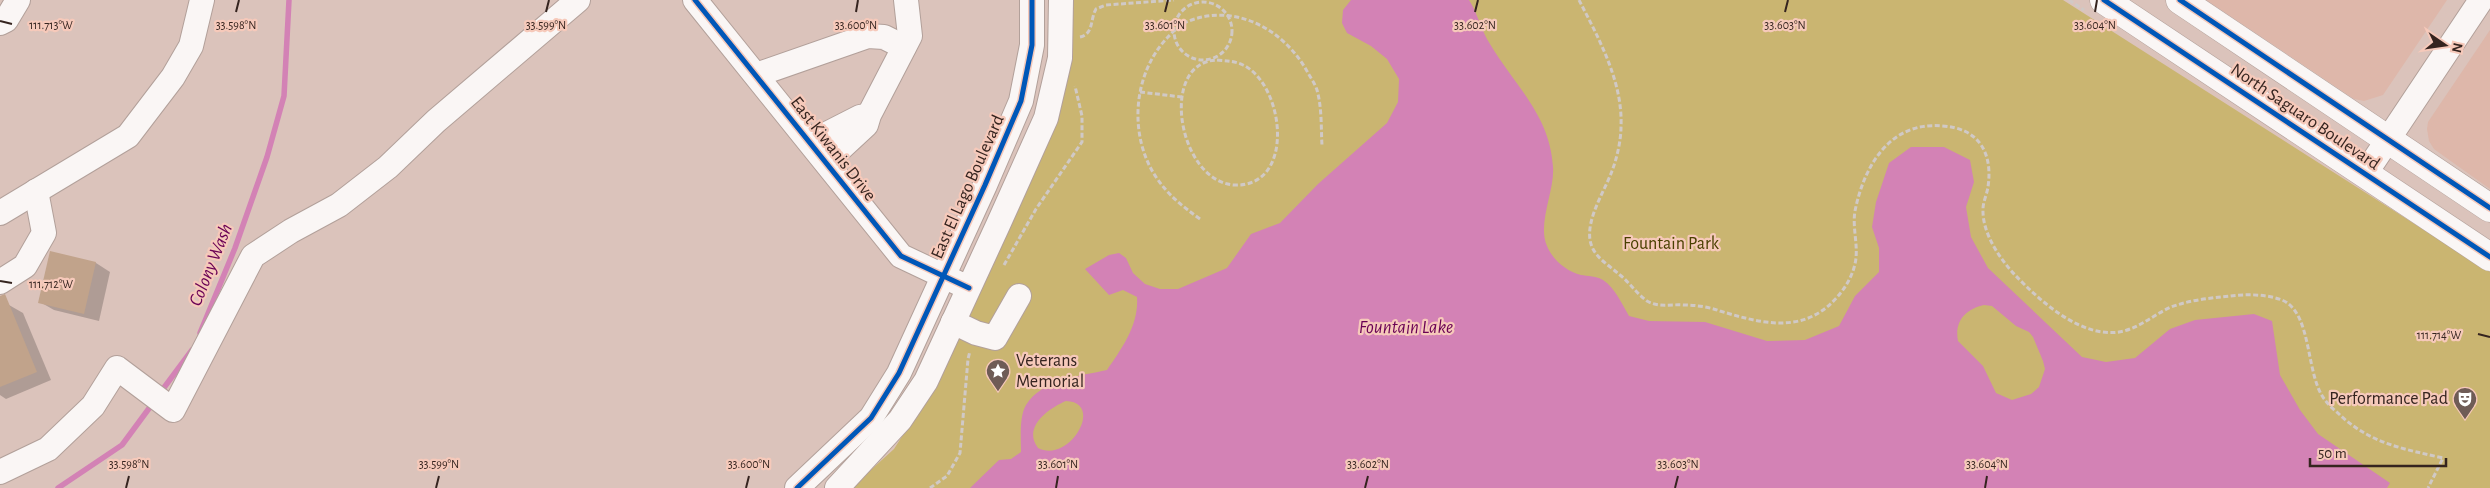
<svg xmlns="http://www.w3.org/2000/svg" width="2490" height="488" font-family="'Alegreya Sans',sans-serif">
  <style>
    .built { fill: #deb7aa }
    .green { fill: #cab571 }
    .water { fill: #d382b5; fill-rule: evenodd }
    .shadow { fill: #0003 }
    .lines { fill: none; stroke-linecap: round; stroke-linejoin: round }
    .stream { stroke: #d382b5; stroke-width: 5.5 }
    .building { fill: #c1a38b }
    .minor-casing { stroke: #b2a09a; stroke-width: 26 }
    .major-casing { stroke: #b2a09a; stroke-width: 29 }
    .path { stroke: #d0c9c6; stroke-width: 3; stroke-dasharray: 5 2.5; stroke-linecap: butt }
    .minor { stroke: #faf6f5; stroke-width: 24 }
    .major { stroke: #faf6f5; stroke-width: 28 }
    .cycleway-casing { stroke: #f6c9ba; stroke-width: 8 }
    .cycleway { stroke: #0057b8; stroke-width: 5 }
    .ticks { fill: none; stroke: #35241f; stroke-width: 2 }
    .labels { text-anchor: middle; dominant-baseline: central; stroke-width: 4.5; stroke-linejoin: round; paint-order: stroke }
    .street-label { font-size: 18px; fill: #35241f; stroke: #f6c9ba }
    .park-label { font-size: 18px; fill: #4a4000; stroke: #f6c9ba }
    .poi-label { font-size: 18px; fill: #35241f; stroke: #f6c9ba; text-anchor: start }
    .water-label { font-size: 19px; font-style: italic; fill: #6a0255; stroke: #f6c9ba }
    .ticks-label { font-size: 12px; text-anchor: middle; fill: #35241f; stroke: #f6c9ba; stroke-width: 4.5; stroke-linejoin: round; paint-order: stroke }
  </style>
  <rect width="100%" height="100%" fill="#dbc3bb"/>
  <g class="built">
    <polygon points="2206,0 2447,0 2383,95 2364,101 2354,99"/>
    <polygon points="2490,30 2490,189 2434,149 2429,141 2427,129 2428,122"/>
  </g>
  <polygon class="green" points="1070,0 2063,0 2490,272 2490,488 851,488 894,449 932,389 1063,92"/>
  <path class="water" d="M1351 0H1469C1478 14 1481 30 1490 44 1515 86 1550 115 1553 167 1555 190 1537 224 1547 246 1552 259 1567 272 1581 275 1587 276 1597 276 1603 280 1615 288 1622 304 1629 316L1649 321 1705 322 1767 341 1805 340 1839 326 1855 296 1879 272V248L1872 227 1876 202 1889 163 1911 147H1944L1970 160 1974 182 1966 207 1971 237 1988 268 2082 357 2106 362 2135 358 2170 329 2195 320 2254 314 2272 321 2280 375 2300 410 2318 434 2390 483 2387 488H970L999 460 1011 459 1021 452C1021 438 1019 417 1026 405 1042 379 1081 376 1107 370 1122 348 1139 325 1137 297L1123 290 1109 295 1085 269 1109 255 1119 253 1126 258 1133 273 1145 284 1160 289H1178L1227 268 1251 234 1280 223 1318 184 1387 123 1398 102 1399 79 1387 59 1371 46 1347 33 1342 23 1343 10ZM1984 305 1992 306 2016 326 2029 332 2033 337 2043 361 2045 369 2039 387 2031 394 2012 400 1996 393 1983 366 1958 341C1954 321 1966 309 1984 305ZM1066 401C1105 402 1070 464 1038 448 1022 427 1049 408 1066 401Z"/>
  <g class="shadow">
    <polygon points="51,253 96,263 110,272 99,321 54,310 40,302"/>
    <polygon points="9,305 23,313 51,380 6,399 0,395 0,308"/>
  </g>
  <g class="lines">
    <g class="stream">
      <polyline points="200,333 235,248 267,157 284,96 289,0"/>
      <polyline points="160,393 192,350"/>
      <polyline points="58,488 122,445 153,403"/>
    </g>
  </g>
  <g class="building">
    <polygon points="50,251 96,262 84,314 38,303"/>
    <polygon points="5,294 37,372 0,387 0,296"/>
  </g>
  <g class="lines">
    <g class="minor-casing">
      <g id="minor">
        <polyline points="695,0 901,256 958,283"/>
        <polyline points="0,23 6,20 18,0"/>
        <polyline points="756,75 868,36 884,37 904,47"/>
        <polyline points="811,142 860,117 867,116"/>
        <polyline points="826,162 866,125 869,115 910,36 906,0"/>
        <polyline points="2365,174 2481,0"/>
        <polyline points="0,213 128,136 173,77 191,46 202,0"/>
        <polyline points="0,282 25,266 44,233 36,191"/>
        <polyline points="953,322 976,333 995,338 1019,296"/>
        <polyline points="0,472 48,449 93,406 117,368 173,410 253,256 291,231 339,205 388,167 436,121 578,0"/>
        <polyline points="797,488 871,418 899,373 985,185 1021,101 1032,45 1032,0"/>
        <polyline points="837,488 900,420 926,381 998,225 1046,118 1060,58 1061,0"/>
      </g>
    </g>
    <g class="major-casing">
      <g id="major">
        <polyline points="2104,0 2490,257"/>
        <polyline points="2180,0 2490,208"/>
      </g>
    </g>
    <g class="path">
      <path d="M1579 0C1599 39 1623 82 1621 127 1621 140 1617 158 1612 171 1604 193 1581 226 1593 249 1599 260 1611 267 1620 275 1630 283 1637 294 1647 301 1659 308 1670 304 1683 305 1696 305 1709 307 1720 311 1757 322 1795 333 1827 307 1840 296 1851 281 1855 264 1859 247 1852 228 1855 211 1864 166 1890 121 1942 126 1979 128 1993 153 1988 187 1987 194 1983 202 1983 209 1982 233 2000 259 2015 275 2041 302 2084 341 2124 331 2142 326 2155 314 2171 307 2190 300 2210 298 2230 296 2246 294 2266 294 2282 300 2313 313 2305 375 2325 400 2329 406 2336 411 2341 416 2372 444 2404 449 2443 458L2428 488"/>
      <polyline points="2069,0 2084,10"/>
      <circle cx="1203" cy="31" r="29"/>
      <path d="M1080 37C1094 34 1090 19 1096 9L1106 5 1174 0"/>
      <path d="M1217 60C1227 61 1235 61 1243 65 1285 85 1296 188 1234 185 1178 181 1158 62 1217 60Z"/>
      <polyline points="1140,92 1182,97"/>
      <path d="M1200 219C1182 206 1168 195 1156 177 1128 135 1133 73 1168 37 1172 33 1177 27 1182 24 1231 0 1284 28 1308 73 1311 78 1315 84 1317 90 1322 108 1321 128 1322 146"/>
      <polyline points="1004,265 1036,209 1082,142 1082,116 1075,86"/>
      <polyline points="930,488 947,476 960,453 968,359 970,351"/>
    </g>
    <use href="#minor" class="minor"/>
    <use href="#major" class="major"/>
    <g class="cycleway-casing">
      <g id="cycleway">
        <polyline points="695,0 901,256 969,288"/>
        <polyline points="2104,0 2490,257"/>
        <polyline points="2180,0 2490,208"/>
        <polyline points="797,488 871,418 899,373 985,185 1021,101 1032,45 1032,0"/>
      </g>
    </g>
    <use href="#cycleway" class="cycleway"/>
  </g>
  <path class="ticks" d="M236 12 239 0M546 12 549 0M856 12 858 0M1165 12 1168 0M1475 12 1478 0M1785 12 1788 0M2095 12 2097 0M0 21 12 24M0 281 12 283M2478 334 2490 337M126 488 129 476M436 488 439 476M746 488 749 476M1056 488 1058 476M1365 488 1368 476M1675 488 1678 476M1985 488 1987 476"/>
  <defs>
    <g id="sight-pin" transform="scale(1.25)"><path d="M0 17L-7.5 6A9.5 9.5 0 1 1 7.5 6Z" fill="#6f5c56" stroke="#f6c9ba"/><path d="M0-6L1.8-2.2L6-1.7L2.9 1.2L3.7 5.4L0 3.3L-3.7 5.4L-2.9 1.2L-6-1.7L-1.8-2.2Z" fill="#fff"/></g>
    <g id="theatre-pin" transform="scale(1.25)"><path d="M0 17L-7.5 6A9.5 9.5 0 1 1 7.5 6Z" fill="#6f5c56" stroke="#f6c9ba"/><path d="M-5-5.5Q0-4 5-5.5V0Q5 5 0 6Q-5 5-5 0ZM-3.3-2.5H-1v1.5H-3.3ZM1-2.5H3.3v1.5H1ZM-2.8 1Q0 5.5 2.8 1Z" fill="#fff"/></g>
  </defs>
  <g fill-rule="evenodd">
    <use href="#sight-pin" x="998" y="371"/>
    <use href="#theatre-pin" x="2465" y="399"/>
  </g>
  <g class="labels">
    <g class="street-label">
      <text transform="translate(2305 117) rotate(34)">North Saguaro Boulevard</text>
      <text transform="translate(833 149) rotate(52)">East Kiwanis Drive</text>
      <text transform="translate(968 187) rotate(-66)">East El Lago Boulevard</text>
    </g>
    <g class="park-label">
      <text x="1671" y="244">Fountain Park</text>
    </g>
    <g class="poi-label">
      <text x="1016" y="361">Veterans<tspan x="1016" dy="21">Memorial</tspan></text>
      <text x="2448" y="399" text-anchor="end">Performance Pad</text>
    </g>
    <g class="water-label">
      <text transform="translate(211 265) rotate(-68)">Colony Wash</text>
      <text x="1406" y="327">Fountain Lake</text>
    </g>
  </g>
  <g class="ticks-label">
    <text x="51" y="29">111.713°W</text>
    <text x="236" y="29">33.598°N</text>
    <text x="546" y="29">33.599°N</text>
    <text x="856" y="29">33.600°N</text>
    <text x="1165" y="29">33.601°N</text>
    <text x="1475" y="29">33.602°N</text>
    <text x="1785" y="29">33.603°N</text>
    <text x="2095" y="29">33.604°N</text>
    <text x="51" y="288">111.712°W</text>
    <text x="2439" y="339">111.714°W</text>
    <text x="129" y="468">33.598°N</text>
    <text x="439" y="468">33.599°N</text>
    <text x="749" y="468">33.600°N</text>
    <text x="1058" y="468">33.601°N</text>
    <text x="1368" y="468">33.602°N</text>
    <text x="1678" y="468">33.603°N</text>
    <text x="1987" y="468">33.604°N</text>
  </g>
  <g transform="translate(2445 45) rotate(103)" stroke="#f6c9ba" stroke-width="4" paint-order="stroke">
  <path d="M0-4L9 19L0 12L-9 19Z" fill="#35241f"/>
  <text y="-8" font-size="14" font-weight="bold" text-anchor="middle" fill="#35241f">N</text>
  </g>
  <path d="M2310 458v8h136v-8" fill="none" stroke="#35241f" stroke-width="2.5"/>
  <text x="2318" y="458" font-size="15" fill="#35241f" stroke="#f6c9ba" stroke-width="4" paint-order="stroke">50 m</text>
</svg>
